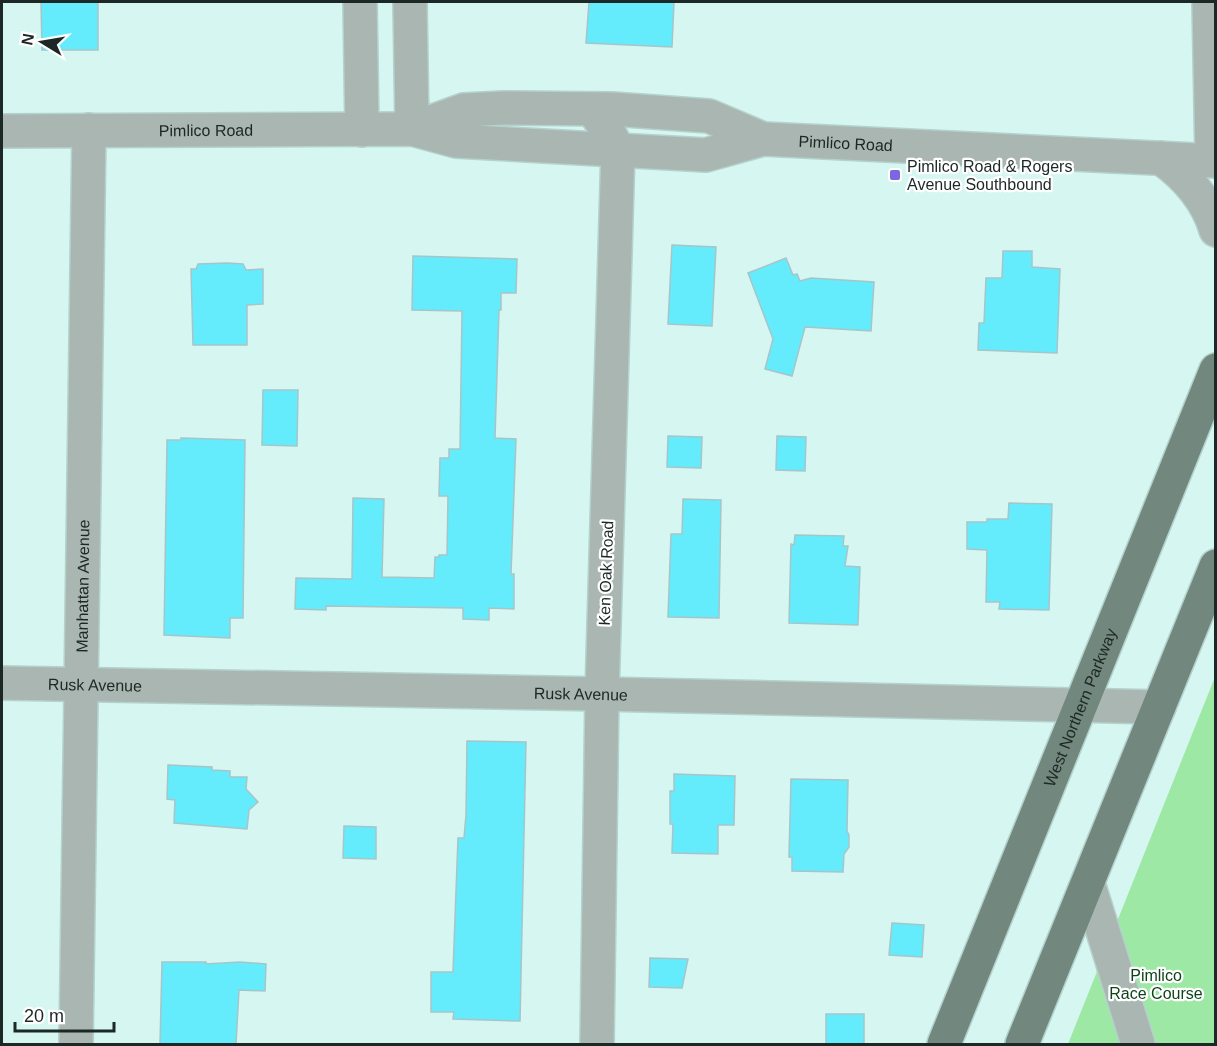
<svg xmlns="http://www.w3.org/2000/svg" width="1217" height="1046" font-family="Arial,sans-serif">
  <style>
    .green { fill: #9ee8a5 }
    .building { fill: #64ecfd; stroke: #a6c5c9; stroke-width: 1.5 }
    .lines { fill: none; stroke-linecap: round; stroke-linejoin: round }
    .minor-casing { stroke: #b4d1cc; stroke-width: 36 }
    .major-casing { stroke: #b4d1cc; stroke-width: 36 }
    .minor { stroke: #aab6b1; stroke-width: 33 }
    .major { stroke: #72877e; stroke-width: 33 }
    .poi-dot { fill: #7b67e2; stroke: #fff; stroke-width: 2 }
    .labels { text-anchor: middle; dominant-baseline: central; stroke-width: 4.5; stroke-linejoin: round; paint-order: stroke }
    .street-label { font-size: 16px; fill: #1c2826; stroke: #fff }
    .poi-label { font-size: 16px; fill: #1c2826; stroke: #fff; text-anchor: start }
    .park-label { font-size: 16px; fill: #0f441a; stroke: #fff }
  </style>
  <rect width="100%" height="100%" fill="#d5f6f1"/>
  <polygon class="green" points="1215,677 1215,1044 1068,1044"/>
  <g class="building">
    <polygon points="41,2 98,2 98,50 42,50"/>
    <polygon points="589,2 674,2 672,47 586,43"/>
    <polygon points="672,245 716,247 712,326 668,324"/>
    <polygon points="1003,251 1032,251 1032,267 1060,269 1057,353 978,350 979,323 984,323 986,278 1002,278"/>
    <polygon points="413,256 517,259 516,293 501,293 501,310 499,310 495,438 516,439 511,574 514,574 514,609 489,608 489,620 463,619 463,608 326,606 326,610 295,609 296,578 352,579 353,498 384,499 382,577 434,578 435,557 439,557 439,555 447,555 448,496 439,496 440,458 449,458 449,449 460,449 462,311 412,310"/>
    <polygon points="786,258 793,275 797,274 800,281 811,278 874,282 871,331 805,327 792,376 765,369 773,339 748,273"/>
    <polygon points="227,263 243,264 246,270 263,269 263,304 247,305 247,345 193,345 191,269 196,269 198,264"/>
    <polygon points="263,390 298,390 297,446 262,445"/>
    <polygon points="668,436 702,437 701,468 667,467"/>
    <polygon points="777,436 806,437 805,471 776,470"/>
    <polygon points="181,438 245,440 243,618 230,618 230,638 164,635 167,440 181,440"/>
    <polygon points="683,499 721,500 719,618 668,617 671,534 682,534"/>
    <polygon points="1009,503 1052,504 1049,610 999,609 1000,602 986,602 987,550 967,549 967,522 987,522 987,519 1008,519"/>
    <polygon points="795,535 844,536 843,546 848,546 845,566 860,567 858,625 789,623 791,544 794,545"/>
    <polygon points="467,741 526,742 520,1021 453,1019 454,1012 431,1012 431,972 453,972 458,838 464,838 466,815"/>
    <polygon points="168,765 212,767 212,770 230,771 230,777 247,777 246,789 258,802 249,810 247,829 174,823 175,800 167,799"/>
    <polygon points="674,774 735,776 734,825 718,825 718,854 672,853 673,824 670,824 670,791 674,791"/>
    <polygon points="791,779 848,780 847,831 849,835 849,847 844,854 843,872 792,871 792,857 789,857"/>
    <polygon points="344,826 376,827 376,859 343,858"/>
    <polygon points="892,923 924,925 922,957 889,955"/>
    <polygon points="650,958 688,959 682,988 649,987"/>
    <polygon points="162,962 206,962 206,964 240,962 266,964 265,991 239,990 236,1044 160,1044"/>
    <rect x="826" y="1014" width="38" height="30"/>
  </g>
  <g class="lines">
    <g class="minor-casing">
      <g id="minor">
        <polyline points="360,2 362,130"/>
        <polyline points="410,2 412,129"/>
        <polyline points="1209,2 1212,160"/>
        <polyline points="593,110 608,131 618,150 602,694 597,1044"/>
        <polyline points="412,129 464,110 503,108 612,109 709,116 763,139"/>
        <path id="s1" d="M2 131 412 129 456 141 706 155 763 139 1216 161"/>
        <path d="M1161 158C1186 176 1207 199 1216 230"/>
        <path id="s2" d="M2 683 602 694 1159 707"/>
        <polyline points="1088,883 1138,1044"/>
        <path id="s3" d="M76 1044 89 130"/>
      </g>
    </g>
    <g class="major-casing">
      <g id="major">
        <path id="s4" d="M944 1044 1216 370"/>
        <polyline points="1022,1044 1216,566"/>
      </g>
    </g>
    <use href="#minor" class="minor"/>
    <use href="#major" class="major"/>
  </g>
  <rect class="poi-dot" x="889" y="169" width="12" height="12" rx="3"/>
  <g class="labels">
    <g class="street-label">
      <text stroke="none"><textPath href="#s1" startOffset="204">Pimlico Road</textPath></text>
      <text stroke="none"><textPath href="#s1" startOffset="848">Pimlico Road</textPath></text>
      <text transform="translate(606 573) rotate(-88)">Ken Oak Road</text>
      <text stroke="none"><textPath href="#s3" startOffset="458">Manhattan Avenue</textPath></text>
      <text stroke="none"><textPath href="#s2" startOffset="93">Rusk Avenue</textPath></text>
      <text stroke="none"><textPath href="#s2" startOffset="579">Rusk Avenue</textPath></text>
      <text stroke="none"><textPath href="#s4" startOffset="363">West Northern Parkway</textPath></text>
    </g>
    <g class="poi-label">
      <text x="907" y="166">Pimlico Road &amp; Rogers<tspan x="907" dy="18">Avenue Southbound</tspan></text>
    </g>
    <g class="park-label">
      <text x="1156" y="975">Pimlico<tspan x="1156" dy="18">Race Course</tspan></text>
    </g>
  </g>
  <rect width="1217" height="1046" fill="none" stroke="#1c2826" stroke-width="6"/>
  <g transform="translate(42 42) rotate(281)" stroke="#ffffff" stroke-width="4.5" paint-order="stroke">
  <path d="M0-4.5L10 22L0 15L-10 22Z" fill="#1c2826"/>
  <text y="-9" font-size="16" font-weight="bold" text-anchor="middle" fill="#1c2826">N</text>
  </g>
  <path d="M15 1022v9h99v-9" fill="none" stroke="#1c2826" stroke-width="3"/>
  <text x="24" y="1022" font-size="18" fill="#1c2826" stroke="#ffffff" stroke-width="4.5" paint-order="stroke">20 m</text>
</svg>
